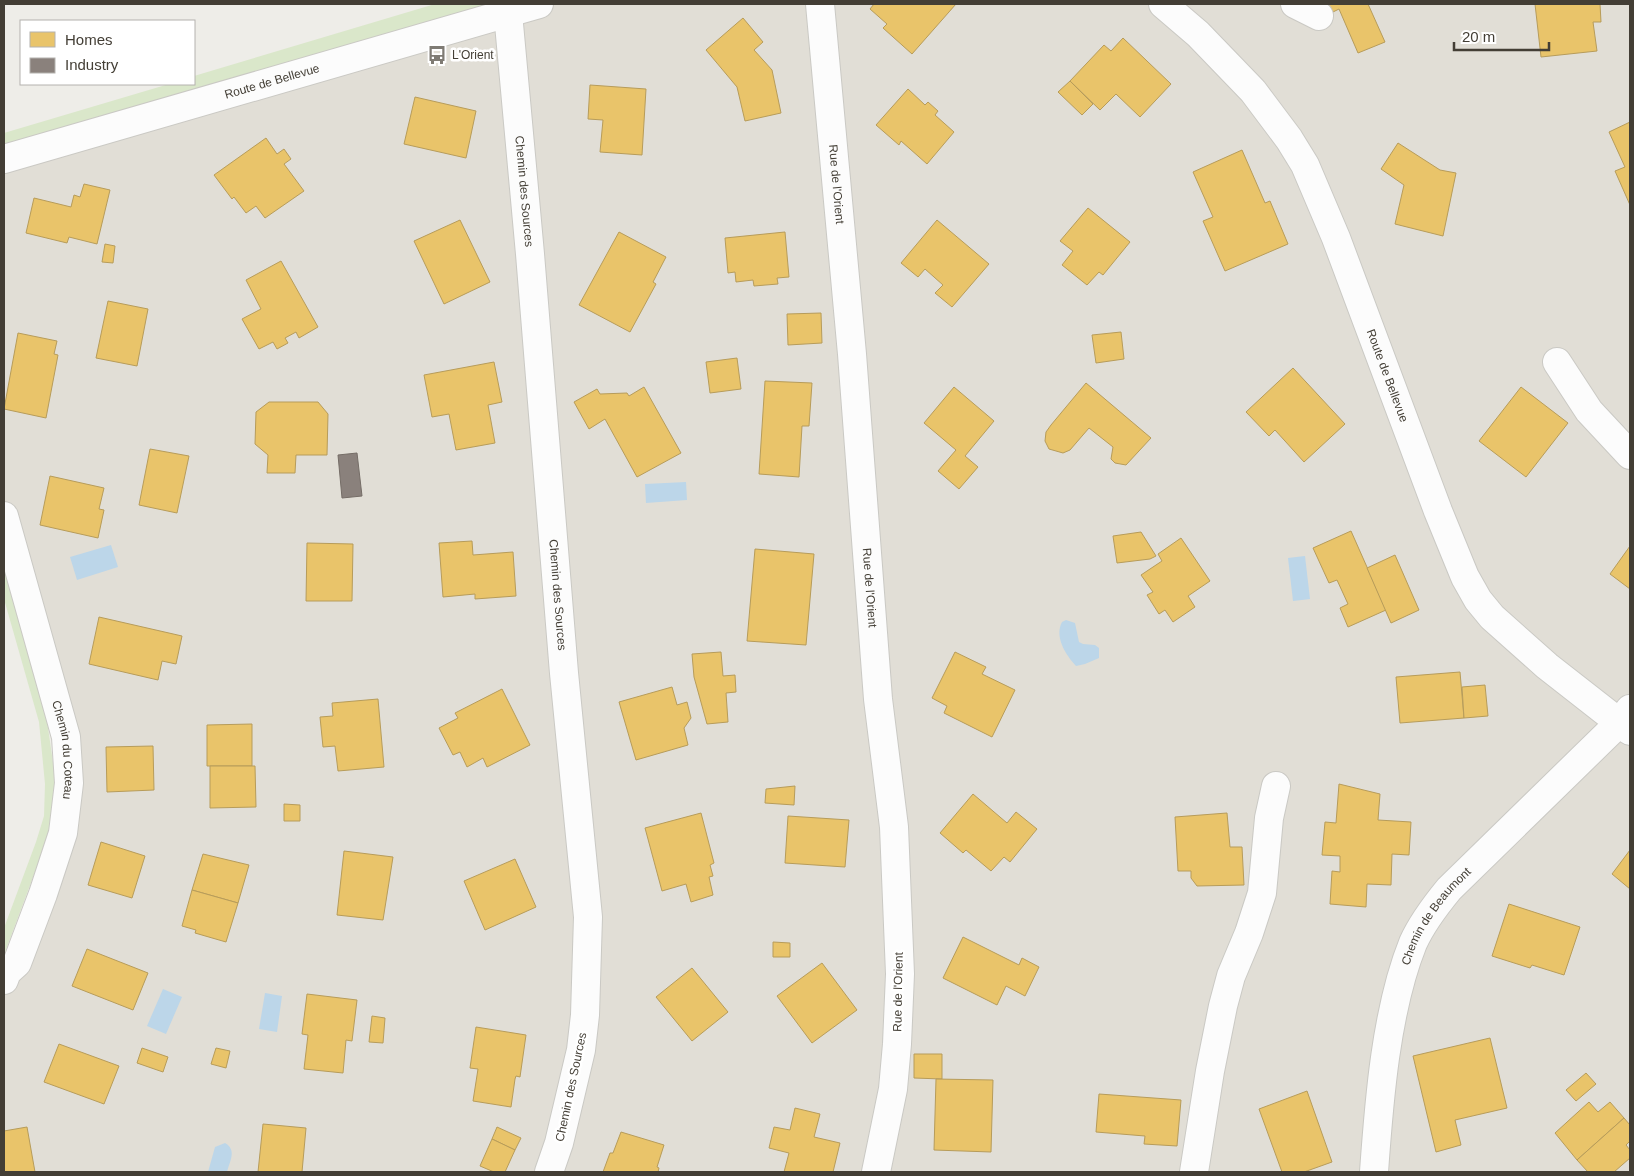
<svg xmlns="http://www.w3.org/2000/svg" width="1634" height="1176" font-family="Arial,sans-serif">
  <style>
    .residential { fill: #e1ded6 }
    .green { fill: #dae7ca }
    .water { fill: #bcd6e9 }
    .homes { fill: #e9c46a; stroke: #b79c5a }
    .industry { fill: #8a817c; stroke: #756d67 }
    .lines { fill: none; stroke-linecap: round; stroke-linejoin: round }
    .minor-casing { stroke: #cac9c4; stroke-width: 30 }
    .minor { stroke: #fcfcfc; stroke-width: 28 }
    .labels { text-anchor: middle; dominant-baseline: central; stroke-width: 5; stroke-linejoin: round; paint-order: stroke }
    .poi-label { font-size: 12px; fill: #433e35; stroke: #fff; text-anchor: start }
    .street-label { font-size: 12px; fill: #433e35; stroke: #fff }
  </style>
  <rect width="100%" height="100%" fill="#eeede8"/>
  <polygon class="residential" points="539,4 1630,4 1630,1172 4,1172 4,980 68,801 4,516 4,159"/>
  <g class="green">
    <polygon points="435,4 539,4 4,159 4,133 169,84 194,84 194,76"/>
    <polygon points="4,568 47,721 56,783 52,818 45,845 4,955 4,928 36,842 44,816 45,784 39,722 4,599"/>
  </g>
  <g class="water">
    <polygon points="686,482 687,500 646,503 645,484"/>
    <polygon points="111,545 118,567 77,580 70,557"/>
    <polygon points="1305,556 1310,599 1293,601 1288,558"/>
    <path d="M1066 620 1075 623 1079 642 1083 644 1095 645 1099 648V658L1085 664 1076 666C1066 655 1054 637 1062 622Z"/>
    <polygon points="163,989 182,997 166,1034 147,1026"/>
    <polygon points="265,993 282,996 277,1032 259,1029"/>
    <path d="M225 1143C237 1150 230 1161 227 1172H208L215 1147Z"/>
  </g>
  <g class="homes">
    <polygon points="874,4 956,4 912,54 883,28 887,24 870,9"/>
    <polygon points="1324,4 1368,4 1385,42 1358,53 1339,9 1329,14"/>
    <polygon points="1535,4 1600,4 1601,22 1593,22 1597,51 1541,57"/>
    <polygon points="743,18 763,42 754,50 772,70 781,113 745,121 737,87 706,50"/>
    <polygon points="1123,38 1171,84 1140,117 1116,94 1100,110 1070,81 1104,45 1111,51"/>
    <polygon points="1070,81 1093,104 1082,115 1058,92"/>
    <polygon points="590,85 646,89 642,155 600,152 603,120 588,119"/>
    <polygon points="908,89 925,105 928,102 938,111 935,115 954,132 927,164 901,141 899,145 876,125"/>
    <polygon points="415,97 476,111 466,158 404,144"/>
    <polygon points="1630,122 1630,205 1615,171 1625,167 1609,132"/>
    <polygon points="266,138 277,154 284,149 291,159 284,164 304,191 265,218 256,206 246,213 234,197 232,199 214,175"/>
    <polygon points="1398,143 1440,170 1456,173 1443,236 1395,224 1404,185 1381,169"/>
    <polygon points="1242,150 1265,203 1270,201 1288,244 1225,271 1203,221 1213,217 1193,172"/>
    <polygon points="84,184 110,190 97,244 69,237 67,243 26,233 34,198 71,207 74,195 80,197"/>
    <polygon points="1088,208 1130,242 1103,275 1099,272 1087,285 1062,265 1073,251 1060,241"/>
    <polygon points="460,220 490,282 444,304 414,241"/>
    <polygon points="937,220 989,264 952,307 935,293 943,285 925,269 918,277 901,263"/>
    <polygon points="619,232 666,257 653,282 656,284 630,332 579,305"/>
    <polygon points="785,232 789,277 777,278 778,284 754,286 753,280 736,282 735,272 728,273 725,238"/>
    <polygon points="105,244 115,246 113,263 102,262"/>
    <polygon points="281,261 318,327 299,338 296,332 285,338 288,343 277,349 273,342 259,349 242,319 261,309 246,280"/>
    <polygon points="108,301 148,309 137,366 96,358"/>
    <polygon points="821,313 822,343 788,345 787,314"/>
    <polygon points="1121,332 1124,359 1096,363 1092,335"/>
    <polygon points="18,333 57,341 54,354 58,355 46,418 4,409"/>
    <polygon points="737,358 741,389 710,393 706,362"/>
    <polygon points="494,362 502,402 488,405 495,443 456,450 449,414 432,417 424,375"/>
    <polygon points="1293,368 1345,424 1304,462 1275,430 1269,436 1246,412"/>
    <polygon points="765,381 812,383 809,426 802,426 799,477 759,474"/>
    <polygon points="1086,383 1151,438 1126,465 1115,463 1111,459 1113,447 1089,428 1070,450 1063,453 1049,449 1045,441 1046,432 1051,425"/>
    <polygon points="644,387 681,453 637,477 605,419 589,429 574,402 597,389 600,394 627,393 629,396"/>
    <polygon points="954,387 994,421 965,456 978,467 959,489 938,471 956,450 924,423"/>
    <polygon points="1521,387 1568,423 1526,477 1479,441"/>
    <polygon points="269,402 318,402 328,414 327,455 296,455 295,473 267,473 268,455 255,444 256,412"/>
    <polygon points="150,449 189,456 177,513 139,505"/>
    <polygon points="50,476 104,488 99,509 104,510 98,538 40,525"/>
    <polygon points="1351,531 1386,610 1348,627 1340,608 1348,604 1337,580 1329,583 1313,548"/>
    <polygon points="1141,532 1156,556 1150,559 1117,563 1113,536"/>
    <polygon points="1181,538 1210,581 1188,596 1195,607 1173,622 1165,610 1159,614 1147,595 1153,592 1141,575 1162,561 1158,554"/>
    <polygon points="472,541 473,555 513,552 516,596 475,599 475,594 443,597 439,543"/>
    <polygon points="307,543 353,544 352,601 306,601"/>
    <polygon points="1630,546 1630,589 1610,574"/>
    <polygon points="755,549 814,554 806,645 747,641"/>
    <polygon points="1395,555 1419,610 1391,623 1367,568"/>
    <polygon points="99,617 182,636 176,664 162,661 158,680 89,664"/>
    <polygon points="721,652 723,676 735,675 736,692 726,693 728,722 707,724 694,677 692,654"/>
    <polygon points="955,652 986,667 982,674 1015,690 992,737 944,713 947,706 932,698"/>
    <polygon points="1460,672 1464,718 1400,723 1396,677"/>
    <polygon points="1485,685 1488,716 1464,718 1462,687"/>
    <polygon points="672,687 677,705 687,702 691,718 684,728 688,745 636,760 619,702"/>
    <polygon points="502,689 530,745 487,767 483,758 467,767 460,752 453,755 439,728 458,718 455,713"/>
    <polygon points="378,699 384,767 338,771 335,746 323,747 320,717 333,716 332,703"/>
    <polygon points="252,724 252,766 207,766 207,725"/>
    <polygon points="153,746 154,790 107,792 106,747"/>
    <polygon points="210,766 255,766 256,807 210,808"/>
    <polygon points="1339,784 1380,794 1378,820 1411,822 1409,855 1392,854 1391,885 1367,884 1366,907 1330,904 1332,871 1340,872 1340,856 1322,855 1325,822 1336,823"/>
    <polygon points="795,786 794,805 765,803 766,789"/>
    <polygon points="973,794 1007,823 1016,812 1037,829 1010,862 1004,857 991,871 966,850 963,853 940,833"/>
    <polygon points="284,804 300,805 300,821 284,821"/>
    <polygon points="701,813 714,863 710,865 713,876 709,877 713,895 691,902 686,884 662,891 645,828"/>
    <polygon points="1227,813 1230,847 1242,847 1244,885 1197,886 1191,878 1191,871 1178,871 1175,817"/>
    <polygon points="788,816 849,820 845,867 785,863"/>
    <polygon points="101,842 145,856 132,898 88,885"/>
    <polygon points="1630,850 1630,889 1612,874"/>
    <polygon points="344,851 393,857 383,920 337,915"/>
    <polygon points="203,854 249,865 238,903 192,890"/>
    <polygon points="515,859 536,907 485,930 464,881"/>
    <polygon points="192,890 238,903 226,942 195,933 196,930 182,926"/>
    <polygon points="1509,904 1580,927 1564,975 1532,965 1530,968 1492,956"/>
    <polygon points="963,937 1019,965 1022,958 1039,967 1025,996 1006,986 997,1005 943,978"/>
    <polygon points="773,942 790,943 790,957 773,957"/>
    <polygon points="87,949 148,973 133,1010 72,986"/>
    <polygon points="822,963 857,1010 812,1043 777,996"/>
    <polygon points="692,968 728,1012 692,1041 656,997"/>
    <polygon points="307,994 357,1000 352,1041 346,1040 343,1073 304,1069 308,1035 302,1034"/>
    <polygon points="372,1016 385,1018 383,1043 369,1042"/>
    <polygon points="476,1027 526,1035 520,1077 516,1076 515,1079 511,1107 473,1101 478,1069 470,1068"/>
    <polygon points="1490,1038 1507,1108 1455,1120 1461,1145 1436,1152 1413,1056"/>
    <polygon points="59,1044 119,1066 104,1104 44,1082"/>
    <polygon points="142,1048 168,1057 163,1072 137,1063"/>
    <polygon points="216,1048 230,1051 226,1068 211,1064"/>
    <polygon points="914,1054 942,1054 942,1079 914,1078"/>
    <polygon points="1586,1073 1596,1084 1576,1101 1566,1090"/>
    <polygon points="936,1079 993,1080 991,1152 934,1150"/>
    <polygon points="1307,1091 1332,1162 1304,1172 1282,1172 1259,1109"/>
    <polygon points="1099,1094 1181,1100 1177,1146 1144,1144 1145,1136 1096,1132"/>
    <polygon points="1589,1102 1598,1112 1610,1102 1624,1118 1577,1160 1555,1133"/>
    <polygon points="795,1108 820,1114 814,1137 840,1143 833,1172 784,1172 789,1153 769,1148 774,1127 790,1130"/>
    <polygon points="1624,1118 1630,1125 1630,1141 1626,1145 1630,1150 1630,1158 1614,1172 1588,1172 1577,1160"/>
    <polygon points="263,1124 306,1128 302,1172 258,1172"/>
    <polygon points="27,1127 35,1172 4,1172 4,1131"/>
    <polygon points="497,1127 521,1138 515,1150 492,1139"/>
    <polygon points="621,1132 664,1145 657,1167 659,1168 658,1172 603,1172 610,1153 613,1153"/>
    <polygon points="492,1139 515,1150 505,1172 494,1172 480,1166"/>
  </g>
  <polygon class="industry" points="357,453 362,496 342,498 338,455"/>
  <g class="lines">
    <g class="minor-casing">
      <g id="minor">
        <path id="s1" d="M820 4 852 354 878 699 894 827 900 974 897 1044 893 1089 876 1172"/>
        <path id="s2" d="M1163 4 1198 34 1253 91 1289 139 1305 165 1336 238 1438 511 1465 577 1478 600 1492 617 1547 666 1630 731"/>
        <polyline points="1295,4 1319,16"/>
        <path id="s3" d="M508 13 530 254 564 673 588 917 585 1015 581 1050 559 1143 549 1172"/>
        <path id="s4" d="M4 159 539 4"/>
        <polyline points="1557,362 1589,411 1630,455"/>
        <path id="s5" d="M4 516 66 737 69 783 63 833 43 894 17 963 7 972 4 980"/>
        <polyline points="1194,1172 1210,1071 1223,1006 1231,976 1249,933 1262,893 1269,818 1276,786"/>
        <path id="s6" d="M1374 1172C1379 1101 1386 1010 1413 943 1422 923 1435 906 1449 889L1619 723 1630 709"/>
      </g>
    </g>
    <use href="#minor" class="minor"/>
  </g>
  <defs>
    <g id="bus-bare" transform="scale(1.5)"><path d="M-5-6H5V4H4V6H2V4H-2V6H-4V4H-5ZM-3.5-4V0h7V-4ZM-3.5 1.2v1.5H-2V1.2ZM2 1.2v1.5H3.5V1.2Z" fill="#7f7b74" stroke="#fff" stroke-width="2.5" paint-order="stroke"/></g>
  </defs>
  <g fill-rule="evenodd">
    <use href="#bus-bare" x="437" y="55"/>
  </g>
  <g class="labels">
    <g class="poi-label">
      <text x="452" y="55">L'Orient</text>
    </g>
    <g class="street-label">
      <text stroke="none"><textPath href="#s4" startOffset="279">Route de Bellevue</textPath></text>
      <text stroke="none"><textPath href="#s1" startOffset="181">Rue de l'Orient</textPath></text>
      <text stroke="none"><textPath href="#s3" startOffset="179">Chemin des Sources</textPath></text>
      <text stroke="none"><textPath href="#s2" startOffset="442">Route de Bellevue</textPath></text>
      <text stroke="none"><textPath href="#s1" startOffset="586">Rue de l'Orient</textPath></text>
      <text stroke="none"><textPath href="#s3" startOffset="584">Chemin des Sources</textPath></text>
      <text stroke="none"><textPath href="#s5" startOffset="242">Chemin du Coteau</textPath></text>
      <text stroke="none"><textPath href="#s6" startOffset="268">Chemin de Beaumont</textPath></text>
      <text transform="translate(898 992) rotate(-89)">Rue de l'Orient</text>
      <text transform="translate(571 1087) rotate(-78)">Chemin des Sources</text>
    </g>
  </g>
  <rect width="1634" height="1176" fill="none" stroke="#433e35" stroke-width="10"/>
  <rect x="20" y="20" width="175" height="65" fill="#ffffff" stroke="#b4b2ae"/>
  <rect x="30" y="32" width="25" height="15" fill="#e9c46a" stroke="#b4b2ae"/>
  <text x="65" y="45" font-size="15" fill="#433e35">Homes</text>
  <rect x="30" y="58" width="25" height="15" fill="#8a817c" stroke="#b4b2ae"/>
  <text x="65" y="70" font-size="15" fill="#433e35">Industry</text>
  <path d="M1454 42v8h95v-8" fill="none" stroke="#433e35" stroke-width="2.5"/>
  <text x="1462" y="42" font-size="15" fill="#433e35" stroke="#ffffff" stroke-width="4" paint-order="stroke">20 m</text>
</svg>
